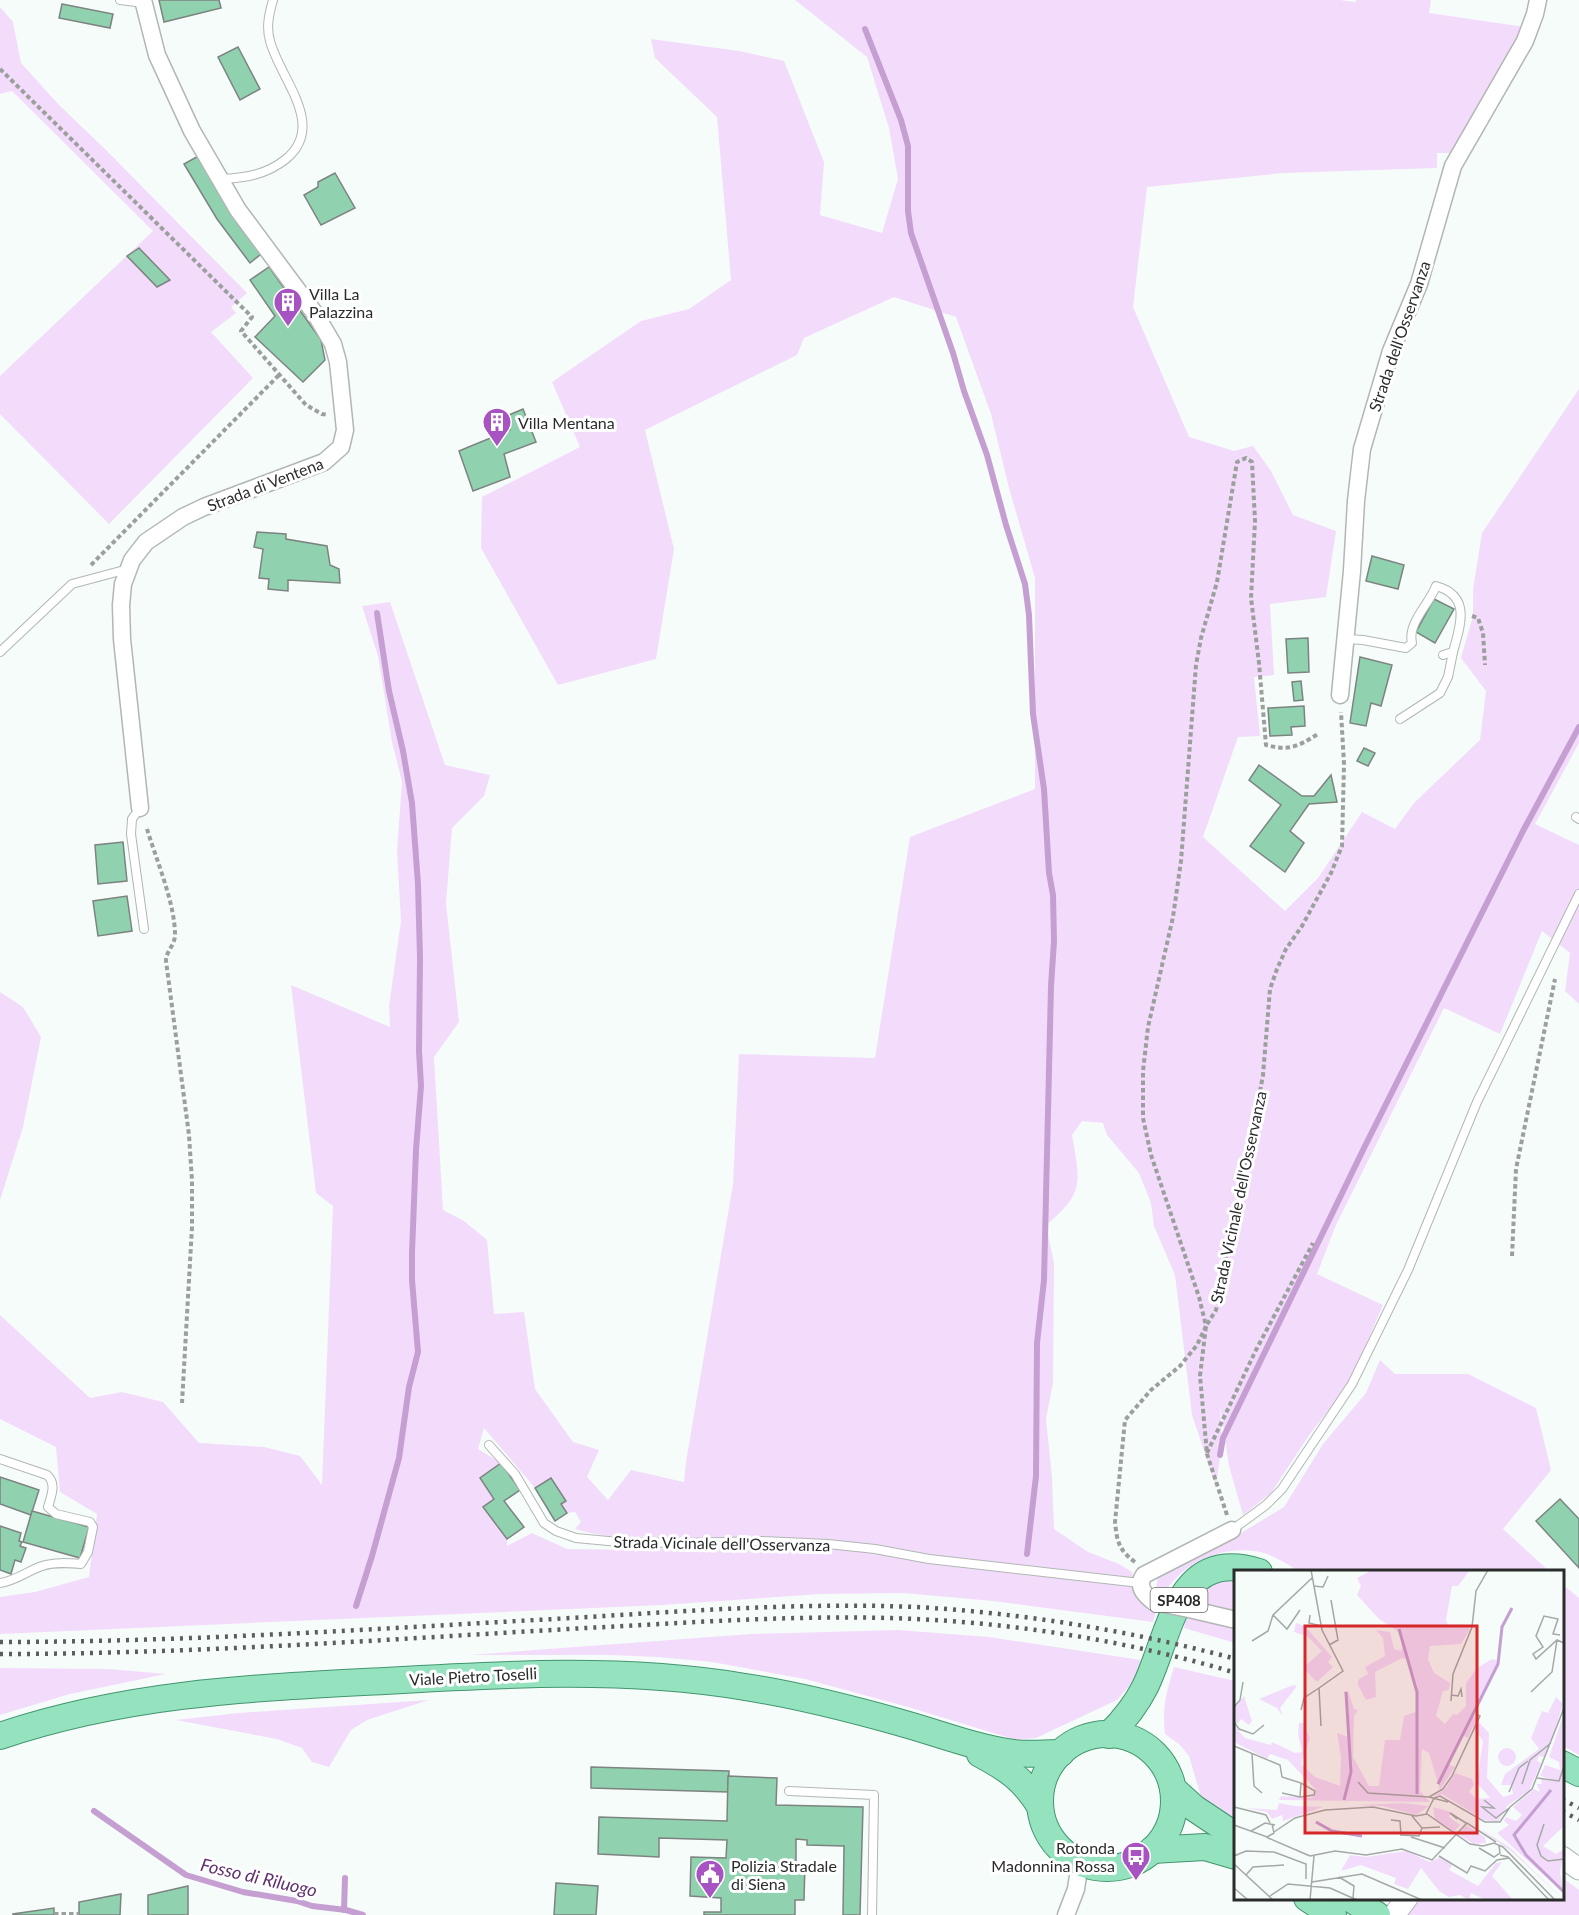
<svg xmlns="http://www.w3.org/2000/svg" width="1579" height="1915" font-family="Lato,sans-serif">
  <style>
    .green { fill: #f3dcfb; fill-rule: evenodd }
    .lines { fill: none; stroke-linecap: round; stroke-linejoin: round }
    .stream { stroke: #c59fd2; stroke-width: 6 }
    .building { fill: #90d2af; stroke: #7d8380; stroke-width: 1.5 }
    .service-casing { stroke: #b1b7b3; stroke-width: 10 }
    .minor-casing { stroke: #b1b7b3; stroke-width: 19 }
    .tertiary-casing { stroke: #b1b7b3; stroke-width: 23 }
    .primary-casing { stroke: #41956f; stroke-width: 28 }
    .path { stroke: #9b9f9d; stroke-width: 4; stroke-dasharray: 4.5 3; stroke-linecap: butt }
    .service { stroke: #fff; stroke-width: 8 }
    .minor { stroke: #fff; stroke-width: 16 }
    .tertiary { stroke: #fff; stroke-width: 21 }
    .primary { stroke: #95e2bf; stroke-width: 26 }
    .rail { stroke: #5b5e5d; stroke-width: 4.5; stroke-dasharray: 3 6; stroke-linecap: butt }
    .minor-bridge-casing { stroke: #b1b7b3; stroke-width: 19; stroke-linecap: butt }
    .minor-bridge { stroke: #fff; stroke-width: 16 }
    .labels { text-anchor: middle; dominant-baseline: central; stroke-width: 6; stroke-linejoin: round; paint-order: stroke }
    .shield { fill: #fff; stroke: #6a6b6b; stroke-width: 1.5 }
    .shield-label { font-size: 15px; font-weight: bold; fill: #2a2c2b }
    .poi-label { font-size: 16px; fill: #2a2c2b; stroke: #fff; text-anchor: start }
    .street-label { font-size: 16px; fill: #2a2c2b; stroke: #fff }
    .water-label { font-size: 18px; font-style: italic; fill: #5f2f6e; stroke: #fff }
    .inset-river { fill: none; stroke: #c59fd2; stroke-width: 3 }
    .inset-road { fill: none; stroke: #a4a9a7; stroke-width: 1.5 }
    .view { fill: #d62828; fill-opacity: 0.15; stroke: #d62828; stroke-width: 3 }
    .inset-edge { fill: none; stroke: #2a2c2b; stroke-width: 3 }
  </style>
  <rect width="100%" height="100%" fill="#f6fcf9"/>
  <g class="green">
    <path d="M795 0H1340L1355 2 1356 0H1431L1429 13 1525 27 1455 153H1437V168L1283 173 1147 187 1133 307 1189 437 1234 451 1253 446 1271 471 1293 515 1336 531 1326 597 1270 604 1274 675 1254 677 1260 736 1238 737 1203 837 1285 911 1318 878 1362 812 1395 829 1414 803 1480 740 1486 691 1461 658 1473 616V589L1482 533 1579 389V743L1535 824 1579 845V1004L1565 991 1570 953 1542 931 1500 1034 1444 1008 1336 1225 1317 1274 1383 1305 1349 1384 1310 1434 1271 1493 1243 1515 1229 1466 1220 1406 1222 1443 1216 1486 1192 1415 1175 1275 1154 1226 1151 1203 1139 1173 1107 1135 1103 1123 1082 1121 1072 1135C1080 1182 1085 1193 1046 1225L1054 1263 1053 1383 1046 1419 1052 1477 1054 1529 1088 1552 1119 1564 1132 1572 1139 1597 1157 1609 1153 1622 993 1601 903 1593 820 1594 662 1605 0 1634V1597L35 1592 89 1577 97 1514 60 1492 56 1447 0 1419V1315L90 1398 122 1392 163 1402 199 1443 264 1447 300 1456 322 1485 333 1206 316 1193 291 985 390 1027 389 1006 401 921 397 851 402 782 392 742 378 656 362 606 390 602 445 765 490 775 484 796 452 828 446 903 459 1022 434 1057 443 1210 464 1221 487 1240 494 1314 524 1312 535 1389 573 1442 599 1450 587 1477 608 1500 631 1470 684 1482 686 1462 733 1184 739 1054 875 1058 910 837 1035 789V578L1009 488 991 414 956 317 894 297 804 338 797 355 645 430 674 549 656 659 558 685 481 548 482 497 580 447 552 382 641 321 689 309 731 280 717 117 655 58 651 39 739 51 784 61 824 162 820 215 882 233 898 179 889 128 867 57ZM484 1428 535 1488 552 1478 566 1501 561 1504 567 1513 575 1512 581 1522 575 1529C601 1537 625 1538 652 1536L648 1550 567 1549 532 1533 507 1546V1539L484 1507 494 1499 480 1478 501 1463 478 1449Z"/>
    <polygon points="0,7 13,22 21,63 59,105 105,149 247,293 231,307 236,313 211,332 253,378 109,524 0,414 0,376 153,231 12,91 0,94"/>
    <polygon points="0,992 23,1007 41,1037 23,1127 0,1200"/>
    <path d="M1380 1360 1395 1374H1468L1536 1408 1551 1470 1503 1529 1549 1571H1298C1288 1564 1273 1555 1260 1552 1224 1544 1180 1563 1163 1596 1155 1589 1155 1585 1159 1576L1241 1533 1284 1507 1323 1444 1366 1393Z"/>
    <polygon points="1235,1577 1235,1613 1191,1603 1210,1583"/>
    <polygon points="1562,1584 1579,1598 1579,1755 1563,1746"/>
    <polygon points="1186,1614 1235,1626 1235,1643 1184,1628"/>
    <polygon points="898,1630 989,1637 1141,1660 1132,1683 1117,1700 1036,1738 1016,1740 908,1707 805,1679 712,1662 657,1657 611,1655 469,1655 751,1634"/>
    <path d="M1174 1667 1235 1681V1821L1202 1800 1189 1756 1179 1744 1165 1734C1162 1706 1166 1694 1174 1667Z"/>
    <polygon points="0,1668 109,1669 166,1674 70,1694 0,1715"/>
    <polygon points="429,1700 367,1720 351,1730 329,1767 312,1762 302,1748 277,1739 176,1720 239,1713"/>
    <polygon points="1563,1878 1579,1890 1579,1915 1407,1915 1420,1899 1562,1898"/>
  </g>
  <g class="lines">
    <g class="stream">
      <polyline points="865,29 901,120 908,146 908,211 911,233 953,353 964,391 987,455 1006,525 1025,584 1029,615 1033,714 1044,789 1049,873 1053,895 1054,941 1051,986 1044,1280 1037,1343 1036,1476 1027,1554"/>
      <polyline points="1220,1455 1223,1438 1365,1146 1523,831 1579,727"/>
      <polyline points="356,1606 372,1556 399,1458 409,1387 418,1352 412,1280 412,1253 416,1150 421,1086 419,1051 420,958 418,884 412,803 403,751 389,691 377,613"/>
      <polyline points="94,1811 186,1875 243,1892 297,1901 312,1906 346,1910 363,1915"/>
      <polyline points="344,1910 345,1878"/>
    </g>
  </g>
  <g class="building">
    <polygon points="159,0 219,0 221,8 164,22"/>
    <polygon points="62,4 113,14 110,28 59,18"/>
    <polygon points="238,47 260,89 240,100 218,57"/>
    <polygon points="200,155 261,254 250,263 217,219 184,164"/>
    <polygon points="335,173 355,208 321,225 304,195 318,187 318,182"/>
    <polygon points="139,248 170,280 157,287 127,256"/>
    <polygon points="269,267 321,340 325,360 303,382 255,337 275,316 250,280"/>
    <polygon points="523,409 536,442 504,454 510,477 473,491 459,451 510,430 504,417"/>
    <polygon points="257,532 286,534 286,539 327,546 330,565 339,569 340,583 288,580 288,591 268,589 269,579 259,578 263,549 254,547"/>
    <polygon points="1372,556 1404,565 1398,589 1366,581"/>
    <polygon points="1434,599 1454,609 1435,643 1416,632"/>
    <polygon points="1308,638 1309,672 1288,673 1286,639"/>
    <polygon points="1360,657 1392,665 1381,706 1371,703 1366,726 1350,723"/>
    <polygon points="1301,681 1303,700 1294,701 1292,682"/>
    <polygon points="1304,706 1305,726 1291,727 1292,735 1270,736 1268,708"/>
    <polygon points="1364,748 1375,753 1368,766 1357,761"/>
    <polygon points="1259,765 1302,796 1314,796 1331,775 1337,802 1309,804 1290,831 1304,843 1285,872 1250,846 1281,805 1249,780"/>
    <polygon points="123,842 127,881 98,884 95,845"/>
    <polygon points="127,896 132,931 98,936 93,901"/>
    <polygon points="501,1463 520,1490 504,1501 524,1527 507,1539 483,1507 494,1499 480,1478"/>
    <polygon points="0,1477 39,1490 31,1515 0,1504"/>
    <polygon points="551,1478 566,1501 561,1504 567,1513 555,1521 535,1488"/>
    <polygon points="1560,1499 1579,1519 1579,1568 1536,1521"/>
    <polygon points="32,1511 89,1527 80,1558 23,1542"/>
    <polygon points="0,1526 21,1533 19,1541 22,1542 20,1546 26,1548 21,1562 15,1560 11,1574 0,1570"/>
    <polygon points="591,1767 729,1771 728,1792 591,1788"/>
    <polygon points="728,1776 777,1778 776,1805 863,1807 860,1915 843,1915 844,1846 807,1845 807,1840 796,1839 796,1863 805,1863 804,1900 795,1900 795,1915 704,1915 704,1912 721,1912 721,1898 690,1896 691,1857 726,1858 727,1840 659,1838 659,1857 598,1854 599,1817 727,1821"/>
    <polygon points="556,1883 598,1886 596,1915 554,1915"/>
    <polygon points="188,1886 188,1915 148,1915 148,1895"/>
    <polygon points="121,1894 120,1915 79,1915 79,1902"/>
    <polygon points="54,1908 54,1915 13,1915 13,1914"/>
  </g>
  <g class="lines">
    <g class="service-casing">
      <g id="service">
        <polyline points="120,0 144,3"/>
        <path d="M220 179C245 178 266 175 286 159 327 125 280 79 270 41 266 27 269 14 273 0"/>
        <path d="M1347 639 1363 640 1406 648 1412 643C1407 623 1429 605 1436 586 1472 596 1460 626 1453 652L1443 655"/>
        <polyline points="0,652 72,584 128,569"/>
        <polyline points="1400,719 1440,693 1448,677 1453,652"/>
        <polyline points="140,808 132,819 131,834 144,929"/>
        <polyline points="1576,817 1579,819"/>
        <polyline points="489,1445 515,1474 544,1523 556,1531 576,1538 619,1542 684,1543 763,1541 828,1544 875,1549 929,1559 1140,1583"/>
        <path d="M0 1459 47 1475C57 1484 51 1496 48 1507L56 1514 90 1522 93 1527 88 1552 81 1564C68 1563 54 1562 42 1566 27 1571 16 1581 0 1583"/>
        <polyline points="1232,1530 1266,1505 1282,1489 1352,1384 1408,1270 1477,1102 1579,894"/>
        <polyline points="789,1791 874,1795 872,1915"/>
      </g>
    </g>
    <g class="minor-casing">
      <g id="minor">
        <polyline points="1340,695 1352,571 1356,501 1362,449 1391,351 1419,284 1453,166 1525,41 1535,14 1538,0"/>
        <polyline points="140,808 122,639 121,605 123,584 132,560 146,542 183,517 204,507 324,462 341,447 345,430 338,362 333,344 316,315 238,210 192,131 157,55 143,0"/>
        <path d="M1154 1602C1145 1595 1136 1587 1144 1575L1232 1530"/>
        <polyline points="1189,1609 1236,1620"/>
        <polyline points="1066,1915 1076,1889 1080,1863"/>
      </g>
    </g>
    <g class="tertiary-casing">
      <g id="tertiary">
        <polyline points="1562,1857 1579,1869"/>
        <polyline points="1394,1915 1407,1898"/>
      </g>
    </g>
    <g class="primary-casing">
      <g id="primary">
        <circle cx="1107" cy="1801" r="67"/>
        <path d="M1109 1735C1123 1721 1136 1705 1145 1687 1171 1634 1176 1546 1259 1572"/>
        <path d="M0 1736C127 1693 251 1688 384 1681 505 1674 625 1667 745 1687 797 1695 848 1708 898 1722 935 1732 975 1748 1013 1753 1029 1755 1045 1753 1061 1753"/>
        <path d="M980 1754C1008 1769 1023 1779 1040 1806"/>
        <polyline points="1562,1764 1579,1773"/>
        <polyline points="1174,1790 1194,1808 1236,1836"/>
        <polyline points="1152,1850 1205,1847 1236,1856"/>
        <polyline points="1307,1898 1333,1915"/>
        <polyline points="1349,1898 1377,1915"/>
      </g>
    </g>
    <g class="path">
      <polyline points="0,69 252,317 241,331 306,405 322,414 328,415"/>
      <polyline points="91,565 279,375"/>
      <polyline points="1472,616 1478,618 1483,633 1485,665"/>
      <path d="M147 829C156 859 175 903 175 935 175 945 166 951 166 961L189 1135 192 1181V1227L182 1403"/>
      <polyline points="1512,1256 1516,1169 1555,979"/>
      <polyline points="1207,1453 1256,1350 1313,1243"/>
      <polyline points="1227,1515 1207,1454 1200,1376 1206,1326 1216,1310 1231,1228 1240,1202 1263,1075 1270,989 1277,969 1286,949 1302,926 1331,873 1342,846 1344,764 1341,712"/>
      <path d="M1135 1562C1119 1550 1117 1542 1115 1522L1125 1420 1151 1390 1180 1366 1197 1345 1206 1326 1199 1297 1151 1155 1143 1118V1071L1148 1027 1173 917 1181 861 1196 665 1201 638 1217 582 1237 462 1246 458 1252 462 1255 521 1251 598 1259 663 1266 745C1289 751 1297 747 1318 734"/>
      <polyline points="54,1914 79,1914"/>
    </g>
    <use href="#service" class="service"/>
    <use href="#minor" class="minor"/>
    <use href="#tertiary" class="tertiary"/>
    <use href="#primary" class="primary"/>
    <g class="rail">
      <path d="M0 1642C185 1642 370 1629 554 1619 675 1612 795 1602 916 1607 1023 1613 1132 1631 1236 1659"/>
      <path d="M0 1654C195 1654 391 1639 586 1628 702 1622 819 1613 935 1620 1034 1626 1140 1644 1236 1673"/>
      <polyline points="1562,1799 1579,1808"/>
      <polyline points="1562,1811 1579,1820"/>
    </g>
    <g class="minor-bridge-casing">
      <polyline id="minor-bridge" points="1154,1602 1189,1609"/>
    </g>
    <use href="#minor-bridge" class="minor-bridge"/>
  </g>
  <defs>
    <g id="building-pin" transform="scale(1.5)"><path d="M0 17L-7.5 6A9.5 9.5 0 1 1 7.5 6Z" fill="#a853c2" stroke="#fff"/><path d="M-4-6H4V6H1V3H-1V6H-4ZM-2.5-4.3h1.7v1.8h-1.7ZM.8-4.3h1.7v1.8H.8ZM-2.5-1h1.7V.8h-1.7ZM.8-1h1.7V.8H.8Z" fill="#fff"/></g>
    <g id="bus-pin" transform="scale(1.5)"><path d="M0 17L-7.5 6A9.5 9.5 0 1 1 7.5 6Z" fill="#a853c2" stroke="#fff"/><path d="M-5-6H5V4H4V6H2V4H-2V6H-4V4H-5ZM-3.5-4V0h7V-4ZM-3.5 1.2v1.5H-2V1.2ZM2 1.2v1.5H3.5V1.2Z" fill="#fff"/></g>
    <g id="civic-pin" transform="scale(1.5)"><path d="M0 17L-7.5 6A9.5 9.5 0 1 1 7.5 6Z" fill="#a853c2" stroke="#fff"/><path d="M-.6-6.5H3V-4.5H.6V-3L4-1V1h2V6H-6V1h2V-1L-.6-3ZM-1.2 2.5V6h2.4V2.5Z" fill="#fff"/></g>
  </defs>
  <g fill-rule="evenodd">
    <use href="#building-pin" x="288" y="302"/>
    <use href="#building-pin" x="497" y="422"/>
    <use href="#bus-pin" x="1136" y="1856"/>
    <use href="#civic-pin" x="710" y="1874"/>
  </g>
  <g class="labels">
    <rect class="shield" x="1150.5" y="1588" width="57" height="24" rx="4.5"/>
    <g class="shield-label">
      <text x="1179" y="1600">SP408</text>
    </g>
    <g class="poi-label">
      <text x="309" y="293">Villa La<tspan x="309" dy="18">Palazzina</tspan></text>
      <text x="518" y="422">Villa Mentana</text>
      <text x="1115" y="1847" text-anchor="end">Rotonda<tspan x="1115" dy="18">Madonnina Rossa</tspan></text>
      <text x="731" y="1865">Polizia Stradale<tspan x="731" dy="18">di Siena</tspan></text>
    </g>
    <g class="street-label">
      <text transform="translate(1399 336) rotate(-71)">Strada dell'Osservanza</text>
      <text transform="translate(265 484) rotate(-21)">Strada di Ventena</text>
      <text transform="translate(1238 1197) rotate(-78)">Strada Vicinale dell'Osservanza</text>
      <text transform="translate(722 1543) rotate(1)">Strada Vicinale dell'Osservanza</text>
      <text transform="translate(473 1676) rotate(-3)">Viale Pietro Toselli</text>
    </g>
    <g class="water-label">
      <text transform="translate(259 1877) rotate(13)">Fosso di Riluogo</text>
    </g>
  </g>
  <g transform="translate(1234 1570)">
    <rect width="330" height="330" fill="#f6fcf9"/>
    <path d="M138 0H236L224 16H218L212 50 214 55 227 54 236 59 227 74 196 76 194 89 200 103 216 113 215 120 209 121 202 146 211 154 219 144 223 145 232 136V113L243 98 258 89 266 91 238 145 255 163 253 208 269 227 279 224 277 215H267L271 204 305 179 297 168 308 141 314 143 322 127 329 134 316 175 310 187 305 186 303 191 307 193 295 221 273 236 264 252 250 250 208 224 197 228 211 219 221 203 238 209 240 215 235 222 242 229 256 228 243 213 249 171 239 157 234 168 228 165 214 194 221 197 206 220 195 183 188 179 186 221 196 232 45 230 47 226 78 228 82 220 54 190 36 184 33 189 0 172V138L10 126 18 151 15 155 7 149 1 157 11 168 37 175 38 172 61 183 68 182 64 164 65 153H69L76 168 67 194 81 207 106 216 107 187 103 163 114 167 115 141 110 121H114L120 139 124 140 120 146 119 187 135 216H145L151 170H166L170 146 184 141V118L175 90 168 88 141 102 142 127 132 130 124 115V110L134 104 131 97 151 86 149 68 142 60 156 62 160 79 167 81 169 75 165 62 145 49 123 25 127 16 123 8ZM62 53 71 56 98 87 94 92 99 97 83 112 69 98 88 81 73 66 60 62ZM59 115 63 116 46 138 49 146 43 138 25 129ZM330 143V256L309 276 322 284 330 279 326 303 330 323 263 263 275 255 270 251 272 247 282 251 288 245 279 237 300 219 306 222 303 214H308L307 209H317L306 206 311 195 326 200 325 192 315 187ZM264 187a9 9 0 1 1 18 0a9 9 0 1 1-18 0ZM45 233 60 236 89 237 49 251 48 245 38 249 33 242 12 238 43 240ZM169 233 195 236 182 245 149 236 122 235ZM199 237 217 242 215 247 226 255 220 262 201 250ZM232 255 251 267 252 273 240 274 224 264ZM241 256 274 276 330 330 277 281ZM172 281 196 292 206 287 218 295 215 300 244 316 262 293 268 292 258 306 279 330H252L237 323 235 330 226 325 215 327 205 321 187 298 174 319 160 314 162 308 127 295 107 301 116 285 132 287Z" fill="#f3dcfb"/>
    <path class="inset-river" d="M165 59 183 122V224M204 214 264 94 268 57 278 38M317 220 280 265 292 285 330 322M110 230 117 202 112 122M82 252 98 261 128 266"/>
    <path class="inset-road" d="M77 0 88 60 109 101 85 118 87 156M79 16 89 17 94 6M39 45 53 59 66 40M76 45 75 53 87 56M326 65 319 64 324 49 310 46 302 66 309 77 299 84 302 89 323 70 330 73M18 71 34 61 39 45 78 8M95 75 104 70 97 30M297 122 318 102 323 70M217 125 224 126 227 119 228 127M217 131 219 104 238 57 242 21 254 0M0 137 6 130 9 112M67 140 70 128 85 118M0 152 5 159 19 164 30 155M0 176 46 195 48 207 67 213 66 227 48 223M18 184 20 216 28 223M303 208 325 211 330 196M124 212 134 223 195 227M288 214 296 190 317 173M275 222 285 198 294 191M66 227 80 225 81 221 67 213M250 230 260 238 248 237 262 248 275 238M214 232 195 227 209 219 218 206 246 146 242 144M0 237 32 245 36 253M192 244 200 228 206 226 251 252H266L276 237 298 219 330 138M178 246 188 258 206 257M223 249 216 243 232 253M157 250 166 251 167 265 185 266 188 258M310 254 303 275 307 286 314 291 330 289M0 255 33 267 40 263 38 254M17 261 31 253 41 255M40 262 61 248 91 240 139 237 182 246 193 244 236 274 249 276 260 273 269 277 321 330M32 267 76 286M177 267 211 278M245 278 260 287 266 283 265 276M266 285 274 287 315 330M0 286 12 281 40 282 72 294V309M76 286 101 281 132 285 168 279 198 290 233 253 262 272M205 286 233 303 237 296 251 301 263 290 275 288M0 294 39 330M12 305 19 297 50 295M105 307 120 316 119 328M78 312 128 304 188 330M0 318 14 330M36 326 54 314 96 318 123 330M76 330 80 286"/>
    <path class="view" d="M71 56H243V263H71Z"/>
    <rect width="330" height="330" class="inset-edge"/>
  </g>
</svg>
